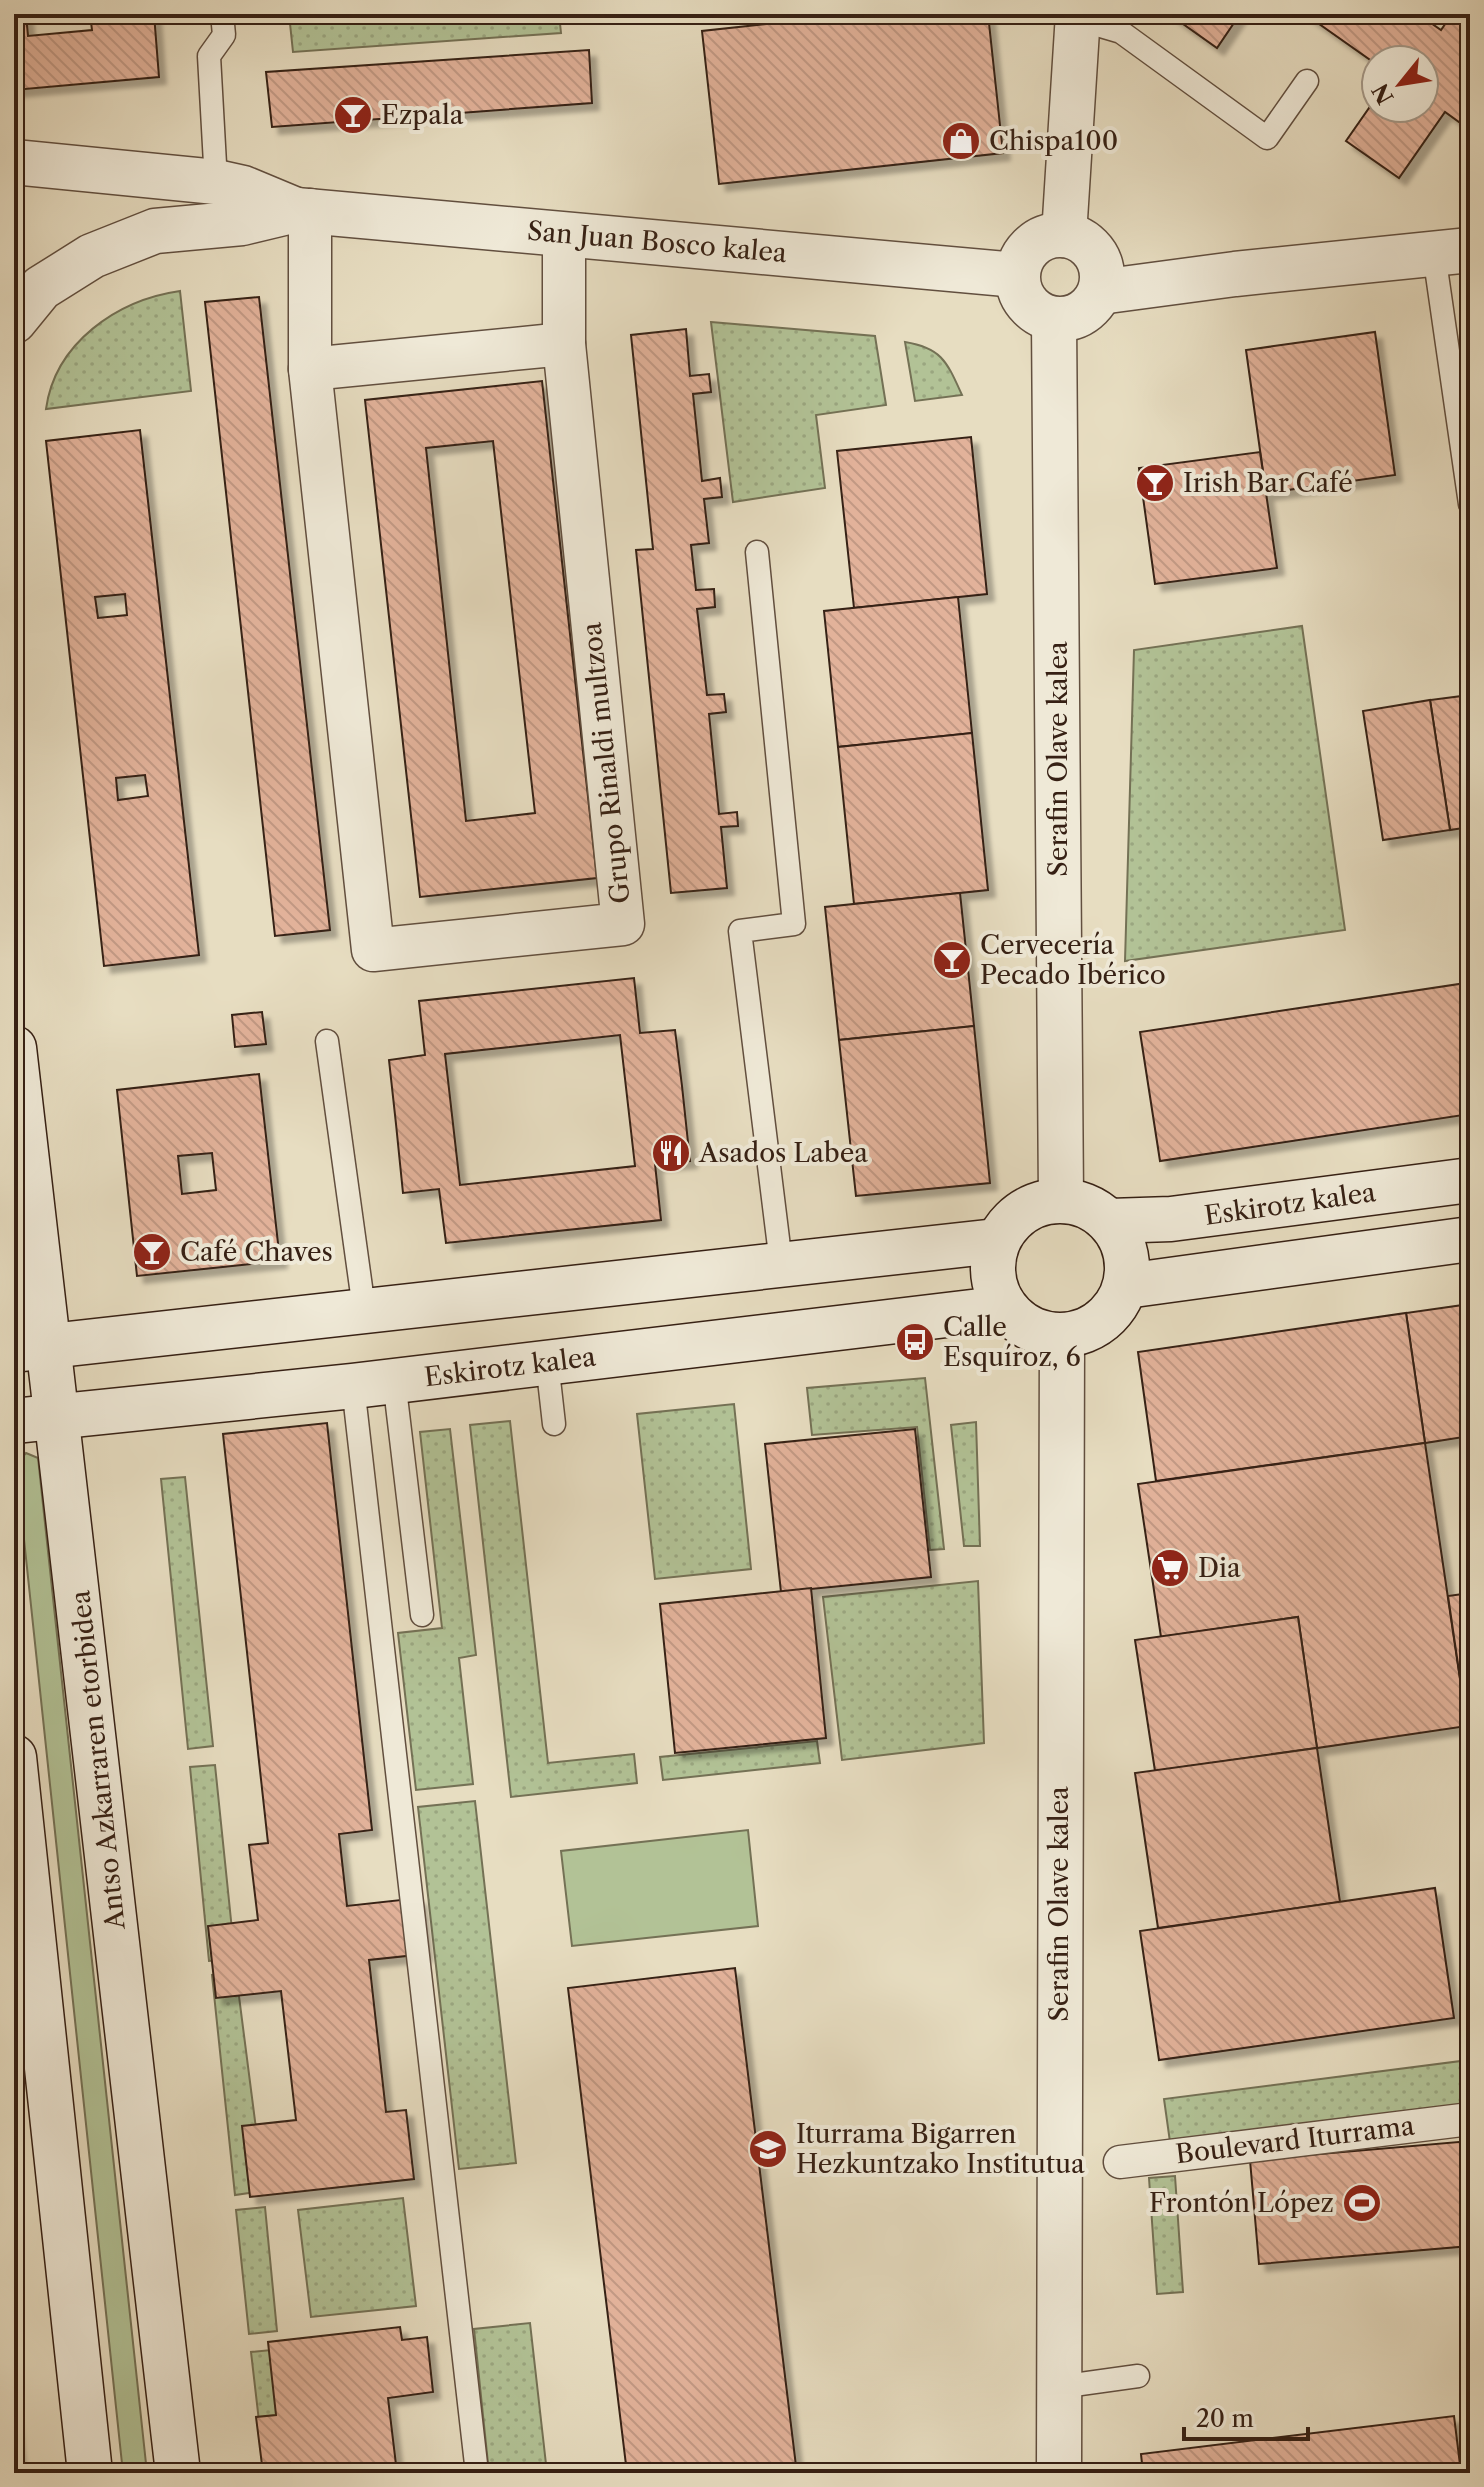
<svg xmlns="http://www.w3.org/2000/svg" width="1484" height="2487" font-family="'Libre Caslon Text',serif">
  <style>
    .grass { fill: url(#grass-dots); stroke: #747155; stroke-width: 2 }
    .garden { fill: #b2c296; stroke: #747155; stroke-width: 2 }
    .building { fill: url(#building-back-hatch); stroke: #362014; stroke-width: 2; fill-rule: evenodd; filter: url(#shadow) }
    .lines { fill: none; stroke-linecap: round; stroke-linejoin: round }
    .service-casing { stroke: #624f3f; stroke-width: 25 }
    .pedestrian-casing { stroke: #624f3f; stroke-width: 35 }
    .minor-casing { stroke: #624f3f; stroke-width: 45 }
    .tertiary-casing { stroke: #624f3f; stroke-width: 47 }
    .secondary-casing { stroke: #362014; stroke-width: 47 }
    .service { stroke: #efe9d7; stroke-width: 22 }
    .pedestrian { stroke: #efe9d7; stroke-width: 32 }
    .minor { stroke: #efe9d7; stroke-width: 42 }
    .tertiary { stroke: #efe9d7; stroke-width: 44 }
    .secondary { stroke: #efe9d7; stroke-width: 44 }
    .labels { text-anchor: middle; dominant-baseline: central; stroke-width: 8; stroke-linejoin: round; paint-order: stroke }
    .poi-label { font-size: 26px; fill: #362014; stroke: #efe9d7; text-anchor: start }
    .street-label { font-size: 26px; fill: #362014; stroke: #efe9d7 }
  </style>
  <defs>
    <pattern id="grass-dots" width="8" height="8" patternUnits="userSpaceOnUse" patternTransform="scale(2)"><rect width="8" height="8" fill="#b2c296"/><path d="M2 2h.1M6 6h.1" fill="none" stroke="#9aa680" stroke-width="1.8" stroke-linecap="round"/></pattern>
    <pattern id="building-back-hatch" width="6" height="6" patternUnits="userSpaceOnUse" patternTransform="scale(2)"><rect width="6" height="6" fill="#e2b29a"/><path d="M-1 5l2 2M0 0l6 6M5-1l2 2" fill="none" stroke="#c29984"/></pattern>
    <filter id="shadow"><feDropShadow dx="7" dy="7" stdDeviation="2" flood-color="#0004"/></filter>
  </defs>
  <rect width="100%" height="100%" fill="#e7ddc1"/>
  <filter id="stains"><feTurbulence type="fractalNoise" baseFrequency=".0025" numOctaves="4"/><feColorMatrix values="0 0 0 0 .2 0 0 0 0 .09 0 0 0 0 .02 0 0 0 .5 -.17"/></filter>
  <radialGradient id="worn" r=".72"><stop offset=".6" stop-color="#630" stop-opacity="0"/><stop offset="1" stop-color="#630" stop-opacity=".3"/></radialGradient>
  <g class="grass">
    <polygon points="289,14 559,14 561,33 293,52"/>
    <path d="M180 291 191 391 46 409C55 343 117 300 180 291Z"/>
    <polygon points="711,322 875,336 886,405 816,415 825,488 733,502"/>
    <path d="M905 342C942 348 947 362 962 395L915 401Z"/>
    <polygon points="1302,626 1345,930 1125,961 1134,650"/>
    <polygon points="925,1378 944,1549 930,1550 917,1427 812,1435 807,1388"/>
    <polygon points="734,1404 751,1569 655,1579 637,1414"/>
    <polygon points="510,1421 548,1763 634,1754 637,1783 511,1797 470,1425"/>
    <polygon points="976,1422 980,1546 964,1546 951,1425"/>
    <polygon points="450,1429 476,1655 459,1658 473,1784 416,1790 398,1633 442,1628 420,1432"/>
    <polygon points="185,1477 213,1746 188,1749 161,1479"/>
    <polygon points="978,1581 984,1743 842,1760 823,1597"/>
    <polygon points="817,1741 820,1763 663,1780 660,1757"/>
    <polygon points="215,1765 235,1959 209,1961 190,1767"/>
    <polygon points="475,1801 516,2163 459,2169 418,1807"/>
    <polygon points="236,1973 264,2191 235,2195 212,1975"/>
    <polygon points="1469,2060 1470,2105 1170,2142 1164,2099"/>
    <polygon points="1175,2176 1183,2292 1157,2294 1149,2178"/>
    <polygon points="403,2198 416,2306 311,2317 298,2210"/>
    <polygon points="265,2207 277,2331 249,2334 236,2210"/>
    <polygon points="530,2323 547,2473 489,2473 474,2329"/>
    <polygon points="281,2349 295,2473 265,2473 251,2352"/>
  </g>
  <g class="garden">
    <polygon points="26,1453 38,1458 147,2473 123,2473 16,1464"/>
    <polygon points="748,1830 758,1926 572,1946 561,1851"/>
  </g>
  <g class="building">
    <polygon points="14,14 26,14 28,36 92,30 90,14 154,14 159,77 14,90"/>
    <polygon points="859,14 988,14 1003,153 719,184 702,31"/>
    <polygon points="1169,14 1240,14 1217,48"/>
    <polygon points="1305,14 1418,14 1441,30 1452,14 1470,14 1470,130 1445,112 1399,178 1346,141 1376,98 1376,108 1424,108 1424,60 1376,60 1376,64"/>
    <polygon points="589,50 592,103 272,127 266,72"/>
    <polygon points="259,297 330,930 275,936 205,302"/>
    <polygon points="686,329 690,376 709,374 711,392 693,394 702,481 720,478 722,497 704,499 709,543 691,545 696,590 714,589 715,607 697,609 707,695 724,694 726,712 709,714 719,814 737,812 738,826 721,827 727,888 671,893 636,550 653,549 631,335"/>
    <polygon points="1375,332 1395,475 1266,493 1246,350"/>
    <path d="M542 381 597 878 420 897 365 400ZM493 441 535 813 466 821 426 448Z"/>
    <path d="M140 430 199 955 104 966 46 441ZM125 594 127 615 98 618 95 597ZM145 775 148 796 118 800 116 778Z"/>
    <polygon points="971,437 987,594 854,608 837,451"/>
    <polygon points="1260,452 1277,568 1155,584 1139,468"/>
    <polygon points="958,597 972,733 838,747 824,611"/>
    <polygon points="1470,695 1470,827 1450,830 1430,700"/>
    <polygon points="1430,700 1450,830 1383,840 1363,711"/>
    <polygon points="972,733 988,890 854,904 838,747"/>
    <polygon points="960,893 974,1026 839,1040 825,907"/>
    <path d="M634 978 640 1033 675 1030 682 1086 690 1161 655 1164 661 1220 446 1243 439 1189 403 1193 396 1124 389 1060 425 1055 419 1001ZM620 1035 635 1166 460 1185 445 1054Z"/>
    <polygon points="1466,983 1470,1007 1470,1114 1160,1161 1140,1032"/>
    <polygon points="262,1012 266,1044 235,1047 232,1015"/>
    <polygon points="974,1026 990,1183 856,1196 839,1040"/>
    <path d="M259 1074 280 1261 137 1276 117 1090ZM212 1153 216 1190 182 1194 178 1156Z"/>
    <polygon points="1470,1304 1470,1436 1425,1443 1406,1313"/>
    <polygon points="1406,1313 1425,1443 1156,1481 1138,1352"/>
    <polygon points="327,1423 372,1830 339,1834 347,1906 419,1898 425,1954 369,1960 386,2112 406,2110 414,2179 250,2197 242,2126 296,2120 281,1991 216,1998 208,1926 258,1920 249,1845 268,1843 223,1434"/>
    <polygon points="915,1429 931,1577 781,1592 765,1444"/>
    <polygon points="1425,1443 1467,1726 1317,1748 1298,1617 1161,1637 1138,1484"/>
    <polygon points="811,1588 826,1738 675,1753 660,1604"/>
    <polygon points="1470,1593 1470,1725 1467,1726 1448,1596"/>
    <polygon points="1298,1617 1317,1748 1155,1771 1135,1640"/>
    <polygon points="1317,1748 1340,1902 1158,1928 1135,1773"/>
    <polygon points="1435,1888 1454,2018 1159,2060 1140,1931"/>
    <polygon points="735,1968 796,2466 740,2473 627,2473 568,1988"/>
    <polygon points="1470,2141 1470,2246 1259,2264 1250,2160"/>
    <polygon points="400,2327 402,2340 427,2337 433,2392 388,2398 397,2473 296,2473 296,2469 263,2473 256,2417 276,2415 268,2342"/>
    <polygon points="14,2416 20,2473 14,2473"/>
    <polygon points="1454,2416 1461,2473 1143,2473 1141,2454"/>
  </g>
  <g class="lines">
    <g class="service-casing">
      <g id="service">
        <polyline points="1077,19 1121,32 1267,138 1307,81"/>
        <polyline points="216,182 209,56 224,35 222,14"/>
        <polyline points="1434,254 1470,504"/>
        <polyline points="757,552 794,924 740,931 781,1263"/>
        <polyline points="327,1041 364,1309"/>
        <polyline points="547,1362 554,1424"/>
        <polyline points="394,1380 422,1615"/>
        <polyline points="353,1386 477,2473"/>
        <polyline points="1059,2387 1138,2376"/>
      </g>
    </g>
    <g class="pedestrian-casing">
      <polyline id="pedestrian" points="1120,2162 1470,2119"/>
    </g>
    <g class="minor-casing">
      <g id="minor">
        <polyline points="310,210 310,369 373,950 623,924 564,344 564,235"/>
        <polyline points="310,369 564,344"/>
      </g>
    </g>
    <g class="tertiary-casing">
      <g id="tertiary">
        <polyline points="14,162 216,182 243,188 296,210"/>
        <circle cx="1060" cy="277" r="42"/>
        <polyline points="1064,235 1078,14"/>
        <polyline points="1100,292 1235,274 1470,250"/>
        <polyline points="1054,320 1061,1199"/>
        <polyline points="14,321 41,288 92,256 155,231 242,223 296,210 1017,275"/>
        <polyline points="1059,2473 1062,1336"/>
      </g>
    </g>
    <g class="secondary-casing">
      <g id="secondary">
        <polyline points="14,1048 178,2473"/>
        <circle cx="1060" cy="1268" r="67"/>
        <polyline points="1110,1221 1171,1219 1470,1180"/>
        <polyline points="1126,1286 1470,1239"/>
        <polyline points="14,1350 996,1241"/>
        <polyline points="14,1421 353,1386 1005,1308"/>
        <polyline points="14,1757 90,2473"/>
      </g>
    </g>
    <use href="#service" class="service"/>
    <use href="#pedestrian" class="pedestrian"/>
    <use href="#minor" class="minor"/>
    <use href="#tertiary" class="tertiary"/>
    <use href="#secondary" class="secondary"/>
  </g>
  <defs>
    <g id="bar-disc" transform="scale(2)"><circle r="9.5" fill="#8f2418" stroke="#efe9d7"/><path d="M-6-5H6L.8 .8V4.5H3.5V6h-7V4.5H-.8V.8Z" fill="#fff"/></g>
    <g id="shop-disc" transform="scale(2)"><circle r="9.5" fill="#8f2418" stroke="#efe9d7"/><path d="M-5-2.5h2.3a2.7 3.5 0 0 1 5.4 0H5L5.5 6h-11ZM-1.5-2.5h3a1.5 2.3 0 0 0-3 0Z" fill="#fff"/></g>
    <g id="restaurant-disc" transform="scale(2)"><circle r="9.5" fill="#8f2418" stroke="#efe9d7"/><path d="M-5-6h1v4h1v-4h1v4h1v-4h1v5L-1.5 .5V6h-2V.5L-5-1ZM5-6V6H3V1.5H1.5Q1.5-4 5-6Z" fill="#fff"/></g>
    <g id="bus-disc" transform="scale(2)"><circle r="9.5" fill="#8f2418" stroke="#efe9d7"/><path d="M-5-6H5V4H4V6H2V4H-2V6H-4V4H-5ZM-3.5-4V0h7V-4ZM-3.5 1.2v1.5H-2V1.2ZM2 1.2v1.5H3.5V1.2Z" fill="#fff"/></g>
    <g id="supermarket-disc" transform="scale(2)"><circle r="9.5" fill="#8f2418" stroke="#efe9d7"/><path d="M-6-5.5h2.5l.6 2H6L4.5 2H-2.5L-4.4-4H-6ZM-1.5 3.2a1.3 1.3 0 1 0 .1 0ZM3 3.2a1.3 1.3 0 1 0 .1 0Z" fill="#fff"/></g>
    <g id="school-disc" transform="scale(2)"><circle r="9.5" fill="#8f2418" stroke="#efe9d7"/><path d="M0-5L7-2L0 1L-7-2ZM-4 1L0 2.5L4 1V4Q0 6-4 4Z" fill="#fff"/></g>
    <g id="stadium-disc" transform="scale(2)"><circle r="9.5" fill="#8f2418" stroke="#efe9d7"/><path d="M0-5a6.5 5 0 1 0 0 10a6.5 5 0 1 0 0-10ZM-3.5-1.8h7v3.6h-7Z" fill="#fff"/></g>
  </defs>
  <g fill-rule="evenodd">
    <use href="#bar-disc" x="353" y="115"/>
    <use href="#shop-disc" x="961" y="141"/>
    <use href="#bar-disc" x="1155" y="483"/>
    <use href="#bar-disc" x="952" y="960"/>
    <use href="#restaurant-disc" x="671" y="1153"/>
    <use href="#bar-disc" x="152" y="1252"/>
    <use href="#bus-disc" x="915" y="1342"/>
    <use href="#supermarket-disc" x="1170" y="1568"/>
    <use href="#school-disc" x="768" y="2149"/>
    <use href="#stadium-disc" x="1362" y="2203"/>
  </g>
  <g class="labels">
    <g class="poi-label">
      <text x="381" y="115">Ezpala</text>
      <text x="989" y="141">Chispa100</text>
      <text x="1183" y="483">Irish Bar Café</text>
      <text x="980" y="945">Cervecería<tspan x="980" dy="30">Pecado Ibérico</tspan></text>
      <text x="699" y="1153">Asados Labea</text>
      <text x="180" y="1252">Café Chaves</text>
      <text x="943" y="1327">Calle<tspan x="943" dy="30">Esquíroz, 6</tspan></text>
      <text x="1198" y="1568">Dia</text>
      <text x="796" y="2134">Iturrama Bigarren<tspan x="796" dy="30">Hezkuntzako Institutua</tspan></text>
      <text x="1334" y="2203" text-anchor="end">Frontón López</text>
    </g>
    <g class="street-label">
      <text transform="translate(657 242) rotate(5)">San Juan Bosco kalea</text>
      <text transform="translate(1058 759) rotate(-90)">Serafin Olave kalea</text>
      <text transform="translate(606 763) rotate(-96)">Grupo Rinaldi multzoa</text>
      <text transform="translate(1290 1204) rotate(-8)">Eskirotz kalea</text>
      <text transform="translate(510 1367) rotate(-7)">Eskirotz kalea</text>
      <text transform="translate(98 1760) rotate(-96)">Antso Azkarraren etorbidea</text>
      <text transform="translate(1059 1904) rotate(-90)">Serafin Olave kalea</text>
      <text transform="translate(1295 2140) rotate(-7)">Boulevard Iturrama</text>
    </g>
  </g>
  <rect width="1484" height="2487" fill="none" stroke="#e7ddc1" stroke-width="48"/>
  <rect x="16" y="16" width="1452" height="2455" fill="none" stroke="#362014" stroke-width="4"/>
  <rect x="24" y="24" width="1436" height="2439" fill="none" stroke="#362014" stroke-width="2"/>
  <g transform="translate(1400 84) rotate(240)"><circle r="38" fill="#efe9d7" stroke="#a59989" stroke-width="2"/>
  <path d="M0-6L14 30L0 20L-14 30Z" fill="#8f2418"/>
  <text y="-12" font-size="22" font-weight="bold" text-anchor="middle" fill="#362014">N</text>
  </g>
  <path d="M1184 2427v12h124v-12" fill="none" stroke="#362014" stroke-width="4"/>
  <text x="1196" y="2427" font-size="24" fill="#362014" stroke="#efe9d7" stroke-width="6" paint-order="stroke">20 m</text>
  <rect width="100%" height="100%" filter="url(#stains)"/>
  <rect width="100%" height="100%" fill="url(#worn)"/>
</svg>
